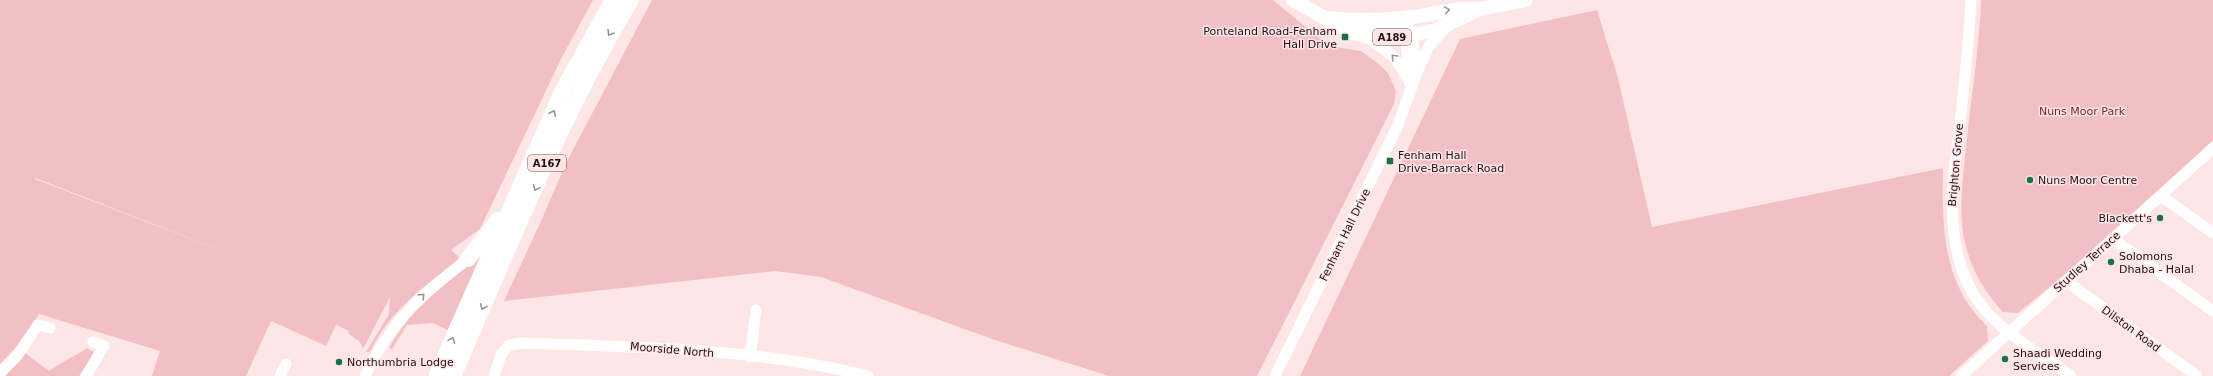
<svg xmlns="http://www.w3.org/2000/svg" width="2213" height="376" font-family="'DejaVu Sans',sans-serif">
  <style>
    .green { fill: #f2c0c2; fill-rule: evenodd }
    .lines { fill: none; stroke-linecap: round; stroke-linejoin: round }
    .minor { stroke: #fff; stroke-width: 11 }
    .major { stroke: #fff; stroke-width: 14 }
    .highway { stroke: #fff; stroke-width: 16 }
    .oneway { stroke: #9b9495 }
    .poi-dot { fill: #167247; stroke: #ffe6e6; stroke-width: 1.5 }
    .labels { text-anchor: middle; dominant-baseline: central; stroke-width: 3; stroke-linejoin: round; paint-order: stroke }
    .shield { fill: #ffe6e6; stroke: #635252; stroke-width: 1 }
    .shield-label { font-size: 10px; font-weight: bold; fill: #201213 }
    .poi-label { font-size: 11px; fill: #201213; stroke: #ffe6e6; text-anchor: start }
    .park-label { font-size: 11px; fill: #741d2c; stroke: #ffe6e6 }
    .street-label { font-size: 11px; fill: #201213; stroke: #ffe6e6 }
  </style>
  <rect width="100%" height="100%" fill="#ffe6e6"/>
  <g class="green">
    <path d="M0 0H593L562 57 480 229 451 250 459 257 457 262C422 287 389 312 370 352H366L389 314 390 297 363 349 360 342 348 333 349 331 336 325 326 346 271 321 246 376H152L160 351 39 314 17 346 0 364ZM35 178 246 260 35 179Z"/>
    <polygon points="652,0 1273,0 1329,46 1361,51 1380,65 1388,73 1396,91 1394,104 1257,376 1109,376 992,339 821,277 775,271 504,301 541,221 566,163"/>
    <path d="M1981 0H2213V140L2113 235 2018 313 2003 312C1985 293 1973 272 1966 247 1958 218 1962 186 1965 157 1970 104 1979 53 1981 0Z"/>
    <path d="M1597 10 1618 78 1652 227 1943 168C1942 225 1942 284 1987 326L1988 341 1949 376H1300L1460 39Z"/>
    <path d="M480 255 483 256 432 376H427L448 330 433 323 407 325 392 349 389 348C411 308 445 283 480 255Z"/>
    <path d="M87 348 94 352 93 355 79 376H5L25 353 49 371C61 362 74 357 87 348Z"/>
  </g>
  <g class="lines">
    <g class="minor">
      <path d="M1971 0C1969 38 1965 76 1961 115 1953 178 1939 256 1985 310 2005 334 2045 357 2071 376"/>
      <polyline points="1405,30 1410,84"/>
      <polyline points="1367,37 1395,58 1407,78"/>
      <polyline points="1418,70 1429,46 1445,28"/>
      <polyline points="2161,196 2213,233"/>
      <polyline points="2113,239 2213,311"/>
      <polyline points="2066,281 2197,376"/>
      <polyline points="750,357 756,310"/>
      <polyline points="0,373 17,356 38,325 50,328"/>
      <polyline points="86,376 104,346 93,342"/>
      <polyline points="280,376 286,364"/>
      <path d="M365 376C390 322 422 294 468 259"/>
      <path d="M494 376 501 355 509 345 523 343C638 347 756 348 868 376"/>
      <polyline points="1275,376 1398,125 1417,72 1412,35 1409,29 1401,26 1370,27 1347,24"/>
      <polyline points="1961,376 2213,148"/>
    </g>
    <g class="major">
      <polyline points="1293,0 1348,31 1367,37 1386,38 1404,37 1436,30 1480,9 1526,0"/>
      <path d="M1327 18C1353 21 1387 20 1413 17 1436 14 1457 7 1480 9"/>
    </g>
    <g class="highway">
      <polyline points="468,259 498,220"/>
      <polyline points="436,376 563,90 613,0"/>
      <path d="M453 376C508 250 560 118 631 0"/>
    </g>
  </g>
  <defs><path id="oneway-chevron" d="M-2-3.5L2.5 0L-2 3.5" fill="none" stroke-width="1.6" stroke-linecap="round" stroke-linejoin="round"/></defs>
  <g class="oneway">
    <use href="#oneway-chevron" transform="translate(1447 10) rotate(-9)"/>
    <use href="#oneway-chevron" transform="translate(610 33) rotate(121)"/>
    <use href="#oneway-chevron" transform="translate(1394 57) rotate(-134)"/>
    <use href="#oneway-chevron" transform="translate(553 113) rotate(-65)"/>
    <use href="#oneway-chevron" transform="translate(536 188) rotate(114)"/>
    <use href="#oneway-chevron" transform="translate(422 296) rotate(-46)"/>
    <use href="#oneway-chevron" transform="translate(483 307) rotate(113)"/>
    <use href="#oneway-chevron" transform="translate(452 340) rotate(-66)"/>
  </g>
  <g class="poi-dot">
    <rect x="1341" y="33" width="8" height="8" rx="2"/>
    <rect x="1386" y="157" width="8" height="8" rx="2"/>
    <circle cx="2030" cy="180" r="4"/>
    <circle cx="2160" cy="218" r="4"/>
    <circle cx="2111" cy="262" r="4"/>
    <circle cx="2005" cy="359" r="4"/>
    <circle cx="339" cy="362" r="4"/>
  </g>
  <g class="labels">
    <g class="shield">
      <rect x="1373" y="29" width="38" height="16" rx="3"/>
      <rect x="528" y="155" width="38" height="16" rx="3"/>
    </g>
    <g class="shield-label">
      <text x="1392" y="37">A189</text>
      <text x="547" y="163">A167</text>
    </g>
    <g class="poi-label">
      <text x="1337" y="31" text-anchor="end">Ponteland Road-Fenham<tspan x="1337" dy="13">Hall Drive</tspan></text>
      <text x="1398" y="155">Fenham Hall<tspan x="1398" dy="13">Drive-Barrack Road</tspan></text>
      <text x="2038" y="180">Nuns Moor Centre</text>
      <text x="2152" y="218" text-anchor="end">Blackett's</text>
      <text x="2119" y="256">Solomons<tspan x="2119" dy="13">Dhaba - Halal</tspan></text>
      <text x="2013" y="353">Shaadi Wedding<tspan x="2013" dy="13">Services</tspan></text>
      <text x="347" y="362">Northumbria Lodge</text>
    </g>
    <g class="park-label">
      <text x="2082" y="111">Nuns Moor Park</text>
    </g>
    <g class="street-label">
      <text transform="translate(1956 165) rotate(-85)">Brighton Grove</text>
      <text transform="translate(1345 235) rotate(-64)">Fenham Hall Drive</text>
      <text transform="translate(2087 262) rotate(-42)">Studley Terrace</text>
      <text transform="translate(2131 329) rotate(36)">Dilston Road</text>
      <text transform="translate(672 350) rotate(5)">Moorside North</text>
    </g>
  </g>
</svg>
